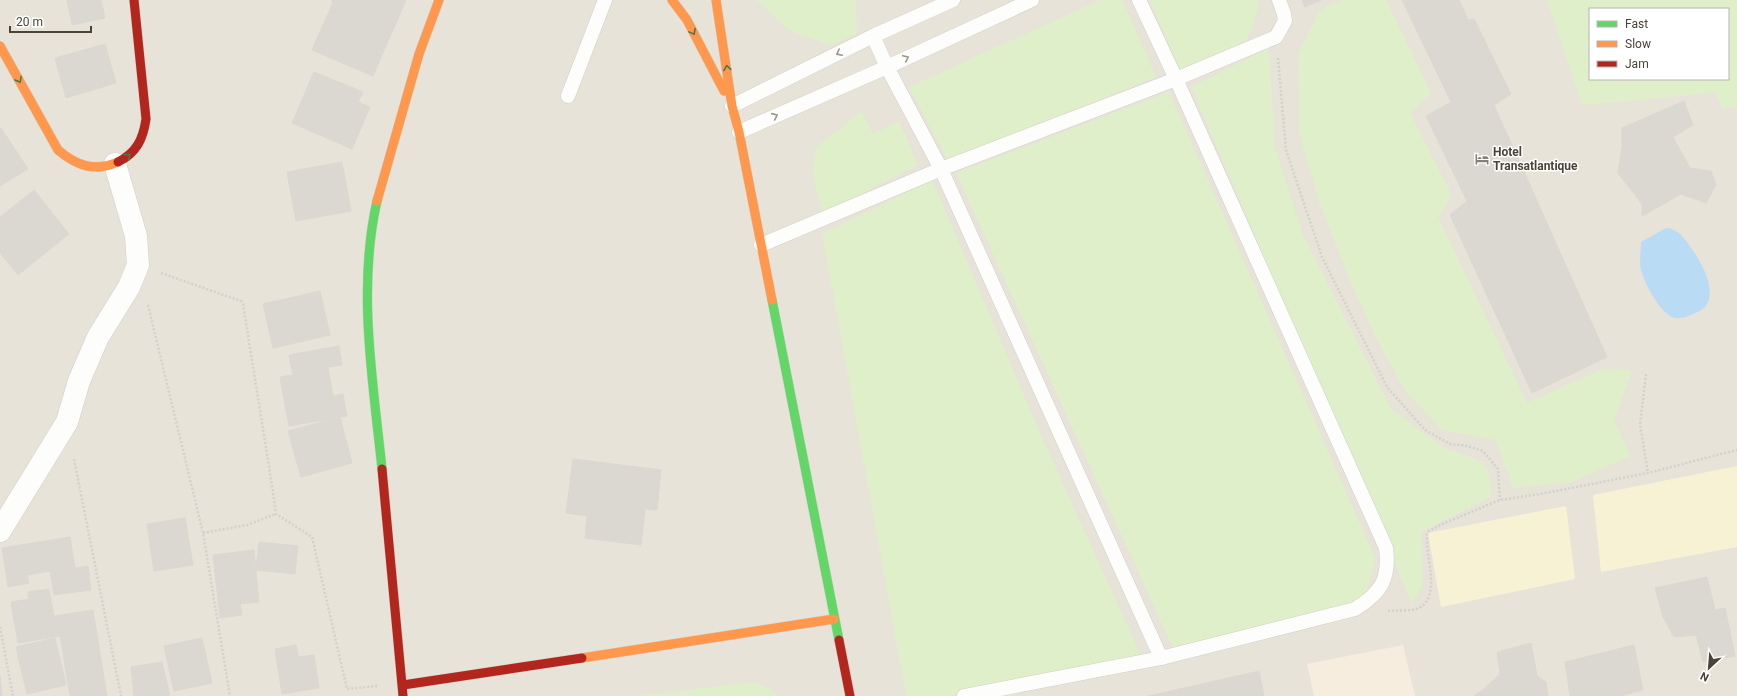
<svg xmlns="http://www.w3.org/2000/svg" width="1737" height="696" font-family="Roboto,sans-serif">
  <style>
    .residential { fill: #e7e3d9; fill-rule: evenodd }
    .commercial { fill: #f6edde }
    .green { fill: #dfefca; fill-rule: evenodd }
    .sand { fill: #f8f2d5 }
    .water { fill: #b9dbf4 }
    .building { fill: #dbd8d2; stroke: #dbd8d1 }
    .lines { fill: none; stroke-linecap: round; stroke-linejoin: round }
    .lane-casing { stroke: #d1cfc9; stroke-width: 15 }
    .street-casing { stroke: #d1cfc9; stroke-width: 23 }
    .fast-casing { stroke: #d3cec2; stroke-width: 10 }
    .slow-casing { stroke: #d3cec2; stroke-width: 10 }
    .jam-casing { stroke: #d3cec2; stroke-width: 10 }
    .path { stroke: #d3d1cb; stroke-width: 2.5; stroke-dasharray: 2 2; stroke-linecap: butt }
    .lane { stroke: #fdfdfc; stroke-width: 14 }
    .street { stroke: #fdfdfc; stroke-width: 22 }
    .fast { stroke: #63d668; stroke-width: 9 }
    .slow { stroke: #ff974d; stroke-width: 9 }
    .jam { stroke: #b3261e; stroke-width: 9 }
    .oneway { stroke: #537648 }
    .oneway2 { stroke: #9b978f }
    .labels { text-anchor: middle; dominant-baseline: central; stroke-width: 3; stroke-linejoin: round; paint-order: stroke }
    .poi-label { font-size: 12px; font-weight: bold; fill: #4a4336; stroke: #fff; text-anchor: start }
  </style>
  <rect width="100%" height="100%" fill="#f3f1ec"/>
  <path class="residential" d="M0 0H1737V696H0ZM1590 9H1728V79H1590Z"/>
  <polygon class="commercial" points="1403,645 1415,696 1314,696 1307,664"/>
  <g class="green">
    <polygon points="757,0 856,0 857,34 831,45 790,31"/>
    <polygon points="1100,0 1122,0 1156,77 948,161 909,87"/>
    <polygon points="1150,0 1257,0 1259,4 1248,39 1181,73"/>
    <polygon points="1341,0 1386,0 1431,93 1410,113 1452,196 1438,217 1527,403 1605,368 1632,371 1614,420 1630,456 1571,482 1513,488 1496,440 1442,430 1404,389 1377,340 1349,278 1319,202 1299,133 1298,54 1319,11"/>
    <path d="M1547 0H1737V107L1722 109 1715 92 1661 98 1582 105ZM1590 9H1728V79H1590Z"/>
    <polygon points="1269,48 1275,148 1303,235 1391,409 1443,447 1481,461 1489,473 1492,496 1421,532 1423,585 1412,603 1191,87"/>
    <polygon points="1169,92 1375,558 1365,600 1173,648 956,173"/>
    <polygon points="862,111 873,134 899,121 918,165 822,214 812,169 816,147"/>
    <polygon points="932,180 1039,431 1142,658 948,696 906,696 822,234"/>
    <polygon points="754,682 770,689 779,696 635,696"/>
  </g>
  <g class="sand">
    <polygon points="1737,466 1737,547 1601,572 1593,495"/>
    <polygon points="1566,506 1575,579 1441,607 1428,533"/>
  </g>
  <path class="water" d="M1666 228C1680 229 1686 241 1694 252 1703 265 1718 294 1704 308 1701 311 1696 312 1693 314 1687 317 1678 320 1672 317 1659 311 1645 284 1641 270 1639 262 1641 251 1641 242Z"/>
  <g class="building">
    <polygon points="67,0 101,0 105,18 72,25"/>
    <polygon points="331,0 406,0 373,76 312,50 333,2"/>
    <polygon points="1302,0 1321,0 1305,7"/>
    <polygon points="1402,0 1459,0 1468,20 1474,19 1511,94 1494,105 1607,357 1532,393 1450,215 1467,201 1426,116 1451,102"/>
    <polygon points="105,44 116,83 66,98 55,58"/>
    <polygon points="314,72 363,92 358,102 370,107 352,149 292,123"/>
    <polygon points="1684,101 1693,125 1673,137 1690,168 1711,171 1716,185 1706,203 1681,194 1642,216 1642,204 1618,173 1622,147 1622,128"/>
    <polygon points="1,128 28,169 0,186 0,129"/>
    <polygon points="342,162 351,211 296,221 287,172"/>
    <polygon points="34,190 69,234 18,275 0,253 0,217"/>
    <polygon points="320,291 330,335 273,348 263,304"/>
    <polygon points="339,346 342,365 328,367 333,396 343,394 347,416 289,426 280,377 293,375 289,355"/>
    <polygon points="340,417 352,463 301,477 288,431"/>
    <polygon points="573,459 661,470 657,510 645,509 641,545 585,538 587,516 566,513"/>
    <polygon points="185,518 193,565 154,571 147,524"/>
    <polygon points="70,537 75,568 88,566 91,590 54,595 50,571 27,575 29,583 8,587 2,548"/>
    <polygon points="259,542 298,546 295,574 256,570"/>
    <polygon points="254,550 259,602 240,604 242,615 220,618 213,555"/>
    <polygon points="1707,577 1715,610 1725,608 1735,656 1703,662 1696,635 1674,637 1663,617 1655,588"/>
    <polygon points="49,589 54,616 93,610 107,696 70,696 60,636 18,643 11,602 29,599 28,592"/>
    <polygon points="55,638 66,685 27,694 16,647"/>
    <polygon points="202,638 212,683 174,691 164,646"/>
    <polygon points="1531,643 1537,676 1546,682 1548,696 1474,696 1484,689 1500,674 1497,652"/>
    <polygon points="296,645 298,657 314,655 319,688 282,694 275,649"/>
    <polygon points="1634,645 1643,690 1620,696 1570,696 1565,662"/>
    <polygon points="162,662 170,696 134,696 131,667"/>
    <polygon points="1259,671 1264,696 1148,696"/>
    <polygon points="0,677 2,696 0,696"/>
  </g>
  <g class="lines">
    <g class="lane-casing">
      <g id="lane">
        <polyline points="1139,0 1176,79 1276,37 1285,21 1284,14 1279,0"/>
        <path d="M1176 79 1386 548C1390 579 1381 593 1355 609L1161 658 941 169Z"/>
        <polyline points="568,96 605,0"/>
        <polyline points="732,106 873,36 953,0"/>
        <polyline points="739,132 887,67 1032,0"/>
        <polyline points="761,245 941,169 887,67 873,36"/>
        <polyline points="964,696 1161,658"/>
      </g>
    </g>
    <g class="street-casing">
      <polyline id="street" points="0,531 67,422 79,381 98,337 129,287 138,265 136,236 115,164"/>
    </g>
    <g class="fast-casing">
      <g id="fast">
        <path d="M377 201C357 289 373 381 382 469"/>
        <polyline points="772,300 839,640"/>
      </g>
    </g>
    <g class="slow-casing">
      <g id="slow">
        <polyline points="672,0 687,20 724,91"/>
        <polyline points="716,0 732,106 739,132 772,300"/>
        <path d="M0 46 58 150C77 166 94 172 118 162"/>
        <polyline points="377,201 419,54 439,0"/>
        <polyline points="582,658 834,619"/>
      </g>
    </g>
    <g class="jam-casing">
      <g id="jam">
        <path d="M118 162C136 153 143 140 146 119L134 0"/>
        <polyline points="382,469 403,696"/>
        <polyline points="839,640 850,696"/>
        <polyline points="403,685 582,658"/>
      </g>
    </g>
    <g class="path">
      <polyline points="1278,58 1286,150 1322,257 1387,387 1425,430 1450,444 1467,446 1483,451 1498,469 1500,500"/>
      <polyline points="161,273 241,301 243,304 273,492 276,514 312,537 347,689 377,686"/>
      <polyline points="148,305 203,533 230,696"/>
      <polyline points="1646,374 1640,424 1648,473"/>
      <polyline points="74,459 121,696"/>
      <polyline points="203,533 247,525 276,514"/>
      <path d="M1388 611C1397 610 1408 611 1416 609 1443 601 1425 555 1427 534L1429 531 1442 524 1500 500 1540 494 1648 473 1737 450"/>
      <polyline points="0,627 13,696"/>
    </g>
    <use href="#lane" class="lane"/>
    <use href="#street" class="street"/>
    <use href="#fast" class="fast"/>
    <use href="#slow" class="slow"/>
    <use href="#jam" class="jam"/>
  </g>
  <defs><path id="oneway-chevron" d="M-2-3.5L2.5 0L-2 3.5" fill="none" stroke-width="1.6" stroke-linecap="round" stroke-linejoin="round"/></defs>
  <g class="oneway">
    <use href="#oneway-chevron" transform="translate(693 32) rotate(62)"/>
    <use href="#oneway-chevron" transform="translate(727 68) rotate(-99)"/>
    <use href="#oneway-chevron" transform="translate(19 80) rotate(61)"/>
    <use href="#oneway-chevron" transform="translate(128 156) rotate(-39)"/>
  </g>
  <g class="oneway2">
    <use href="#oneway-chevron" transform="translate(839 53) rotate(153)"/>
    <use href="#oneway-chevron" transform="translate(906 58) rotate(-25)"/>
    <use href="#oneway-chevron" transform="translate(775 116) rotate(-24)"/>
  </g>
  <defs>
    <g id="hotel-bare" transform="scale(1.08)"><path d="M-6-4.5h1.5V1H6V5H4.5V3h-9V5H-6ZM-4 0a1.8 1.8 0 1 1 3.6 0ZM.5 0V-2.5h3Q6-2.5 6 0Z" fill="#858076" stroke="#fff" stroke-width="2.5" paint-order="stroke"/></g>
  </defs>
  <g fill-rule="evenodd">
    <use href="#hotel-bare" x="1482" y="159"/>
  </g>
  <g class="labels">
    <g class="poi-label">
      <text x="1493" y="152">Hotel<tspan x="1493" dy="14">Transatlantique</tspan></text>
    </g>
  </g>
  <rect x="1589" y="8" width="140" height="72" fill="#ffffff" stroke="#b7b4af"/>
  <rect x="1597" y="21" width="20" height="6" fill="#63d668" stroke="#b7b4af"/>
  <text x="1625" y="28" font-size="12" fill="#4a4336">Fast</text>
  <rect x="1597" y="41" width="20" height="6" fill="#ff974d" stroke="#b7b4af"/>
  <text x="1625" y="48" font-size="12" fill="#4a4336">Slow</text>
  <rect x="1597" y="61" width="20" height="6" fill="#b3261e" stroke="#b7b4af"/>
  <text x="1625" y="68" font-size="12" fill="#4a4336">Jam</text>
  <g transform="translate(1709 668) rotate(206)" stroke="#ffffff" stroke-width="3" paint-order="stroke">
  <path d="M0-3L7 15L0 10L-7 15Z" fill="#4a4336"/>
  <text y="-6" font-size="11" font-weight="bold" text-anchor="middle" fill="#4a4336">N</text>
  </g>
  <path d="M10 26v6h81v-6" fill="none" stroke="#4a4336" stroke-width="2"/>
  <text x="16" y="26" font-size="12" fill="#4a4336" stroke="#ffffff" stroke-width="3" paint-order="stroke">20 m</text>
</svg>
